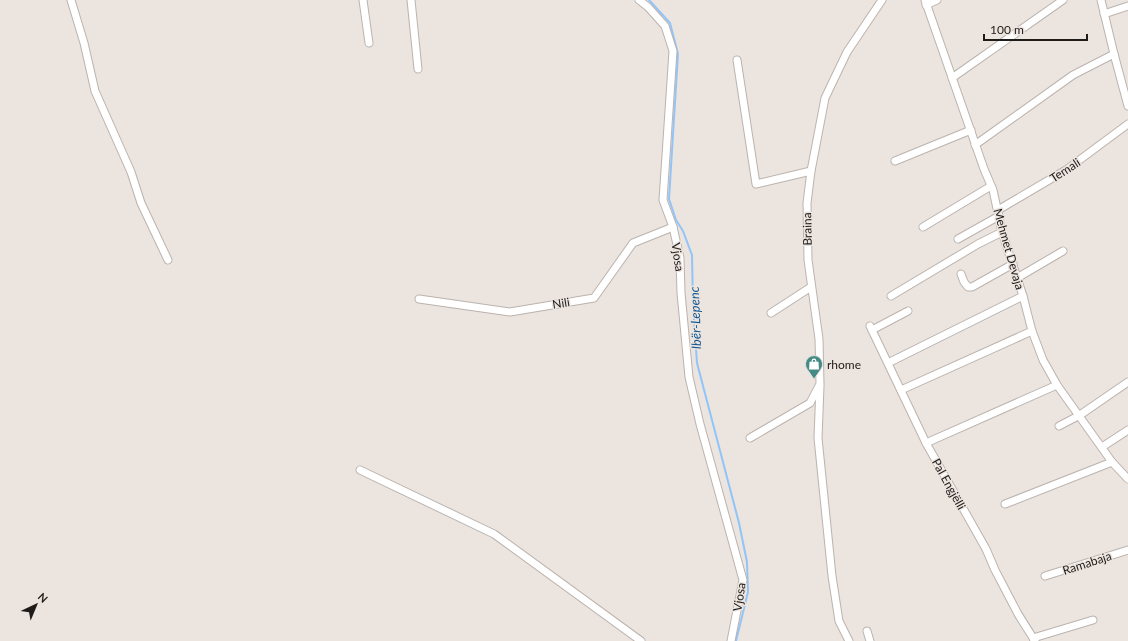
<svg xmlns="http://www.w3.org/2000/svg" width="1128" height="641" font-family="Lato,sans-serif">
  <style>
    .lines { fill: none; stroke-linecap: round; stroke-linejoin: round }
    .stream { stroke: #91c5fa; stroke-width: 2 }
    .street-casing { stroke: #bbb3ae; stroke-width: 9 }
    .street { stroke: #fff; stroke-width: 7 }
    .labels { text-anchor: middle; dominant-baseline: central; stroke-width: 3; stroke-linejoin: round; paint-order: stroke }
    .street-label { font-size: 12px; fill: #1e1b19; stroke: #ece4df }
    .poi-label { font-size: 12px; fill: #1e1b19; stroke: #ece4df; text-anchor: start }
    .water-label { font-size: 13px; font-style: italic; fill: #115792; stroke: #ece4df }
  </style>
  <rect width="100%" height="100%" fill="#ece4df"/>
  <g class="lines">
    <polyline class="stream" points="649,0 670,23 678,54 669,199 676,220 683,231 692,255 693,305 697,363 739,523 747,562 748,592 736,641"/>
    <g class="street-casing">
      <g id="street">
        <polyline points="71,0 84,43 95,91 131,172 141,203 168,260"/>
        <polyline points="363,0 369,43"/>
        <polyline points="411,0 418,69"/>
        <polyline points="639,0 648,7 665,26 673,51 663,200 673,227 680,258 681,293 689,377 700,424 743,580 731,641"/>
        <polyline points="925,0 984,169 993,190 1002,232 1023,296 1032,331 1043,360 1057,385 1112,462 1128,479"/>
        <polyline points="1101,0 1114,54 1128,106"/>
        <polyline points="926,5 937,0"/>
        <polyline points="1104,14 1128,6"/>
        <polyline points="737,60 756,184 811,171"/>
        <polyline points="952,78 1063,0"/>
        <polyline points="975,145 1073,75 1114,54"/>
        <polyline points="895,161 971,130"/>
        <polyline points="998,210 1066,170 1128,124"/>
        <polyline points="923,227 991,186"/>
        <polyline points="958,239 999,216"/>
        <polyline points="961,274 964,282 968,287 972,287 1013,264"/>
        <polyline points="1017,278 1063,251"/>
        <polyline points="891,296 978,244 1002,232"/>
        <polyline points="419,299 510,312 594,298 633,243 673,227"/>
        <polyline points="771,313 811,287"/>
        <polyline points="870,326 926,443 986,549 995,570 1018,614 1035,641"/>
        <polyline points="872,330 908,311"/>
        <polyline points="892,361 1023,296"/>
        <polyline points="820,386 818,438 832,576 839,621 849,641"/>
        <polyline points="901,390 1032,331"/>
        <polyline points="1059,426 1080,415 1128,382"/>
        <polyline points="750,438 810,403 820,384 819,339 808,260 807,203 811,171 825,98 847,52 882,0"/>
        <polyline points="926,443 1057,385"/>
        <polyline points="1102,447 1128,430"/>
        <polyline points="360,470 494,534 641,641"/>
        <polyline points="1005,504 1112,462"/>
        <polyline points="1045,576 1128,550"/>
        <polyline points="867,631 870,641"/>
        <polyline points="1033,638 1093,620"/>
      </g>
    </g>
    <use href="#street" class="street"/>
  </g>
  <defs>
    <g id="shop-pin" transform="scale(0.9)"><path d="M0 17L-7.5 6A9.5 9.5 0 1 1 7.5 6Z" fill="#458b85" stroke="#ece4df"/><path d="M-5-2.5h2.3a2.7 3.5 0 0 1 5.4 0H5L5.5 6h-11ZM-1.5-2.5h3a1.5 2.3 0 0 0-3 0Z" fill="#fff"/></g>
  </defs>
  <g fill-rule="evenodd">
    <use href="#shop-pin" x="814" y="364"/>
  </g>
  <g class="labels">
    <g class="street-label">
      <text transform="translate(1065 170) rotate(-33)">Temali</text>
      <text transform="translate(807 229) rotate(-91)">Braina</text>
      <text transform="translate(1009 249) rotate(74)">Mehmet Devaja</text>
      <text transform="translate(678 257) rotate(82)">Vjosa</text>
      <text transform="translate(561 303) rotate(-9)">Nili</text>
      <text transform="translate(949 484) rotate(61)">Pal Engjëlli</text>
      <text transform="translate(1087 563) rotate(-18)">Ramabaja</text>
      <text transform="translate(739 597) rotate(-81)">Vjosa</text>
    </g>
    <g class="poi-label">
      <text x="827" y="364">rhome</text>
    </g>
    <g class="water-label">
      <text transform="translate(695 318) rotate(-92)">Ibër-Lepenc</text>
    </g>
  </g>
  <g transform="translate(36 605) rotate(44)" stroke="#ece4df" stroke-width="3" paint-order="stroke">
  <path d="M0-3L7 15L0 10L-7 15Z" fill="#1e1b19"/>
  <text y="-6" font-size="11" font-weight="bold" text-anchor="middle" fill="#1e1b19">N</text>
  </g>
  <path d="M984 34v6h103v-6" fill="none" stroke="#1e1b19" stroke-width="2"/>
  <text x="990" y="34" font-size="12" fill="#1e1b19" stroke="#ece4df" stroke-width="3" paint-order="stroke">100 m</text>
</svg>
